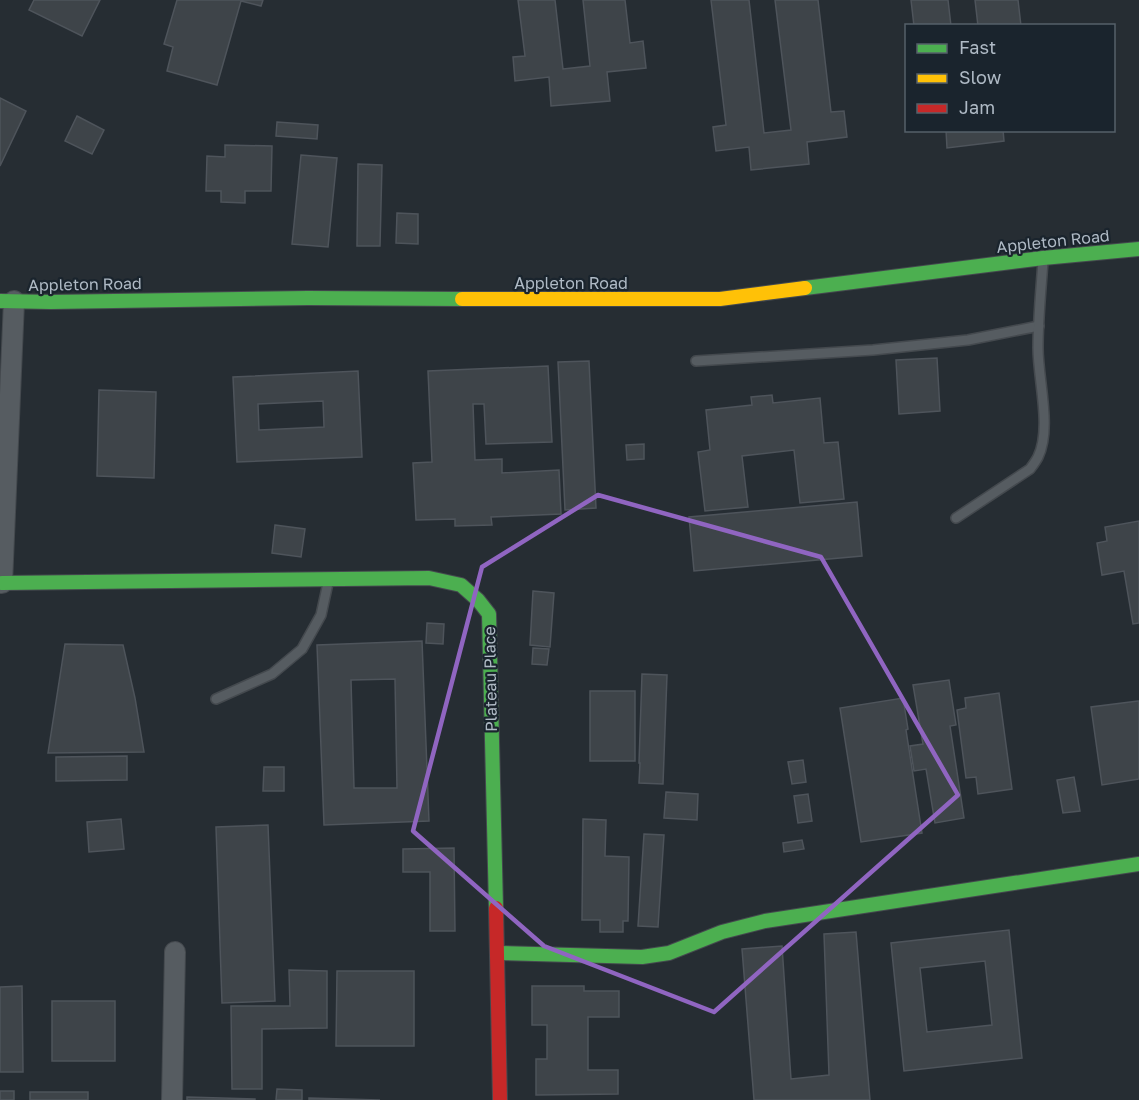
<svg xmlns="http://www.w3.org/2000/svg" width="1139" height="1100" font-family="'Golos Text',sans-serif">
  <style>
    .building { fill: #3e4449; stroke: #4e545b; stroke-width: 1.5; fill-rule: evenodd }
    .lines { fill: none; stroke-linecap: round; stroke-linejoin: round }
    .lane-casing { stroke: #44494e; stroke-width: 12 }
    .street-casing { stroke: #44494e; stroke-width: 22 }
    .fast-casing { stroke: #44494e; stroke-width: 16 }
    .slow-casing { stroke: #44494e; stroke-width: 16 }
    .jam-casing { stroke: #44494e; stroke-width: 16 }
    .lane { stroke: #565c61; stroke-width: 9 }
    .street { stroke: #565c61; stroke-width: 20 }
    .fast { stroke: #4caf50; stroke-width: 14 }
    .slow { stroke: #ffc107; stroke-width: 14 }
    .jam { stroke: #c62828; stroke-width: 14 }
    .marked { fill: none; stroke: #9065c1; stroke-width: 4.5; stroke-linejoin: round }
    .labels { text-anchor: middle; dominant-baseline: central; stroke-width: 4.5; stroke-linejoin: round; paint-order: stroke }
    .street-label { font-size: 16px; fill: #afbac5; stroke: #1a242d }
  </style>
  <rect width="100%" height="100%" fill="#262d33"/>
  <g class="building">
    <polygon points="34,0 100,0 82,36 29,10"/>
    <polygon points="177,0 263,0 261,6 241,1 217,85 167,71 173,47 164,44"/>
    <polygon points="518,0 555,0 563,69 590,66 583,0 625,0 630,43 643,41 646,68 607,72 610,101 551,106 549,77 515,81 513,57 525,56"/>
    <polygon points="711,0 749,0 764,133 791,130 775,0 818,0 831,112 844,111 847,137 807,142 809,164 751,170 749,147 716,151 713,127 726,125"/>
    <polygon points="911,0 948,0 951,26 914,26"/>
    <polygon points="975,0 1018,0 1021,26 978,26"/>
    <polygon points="0,98 26,111 0,166"/>
    <polygon points="77,116 104,130 92,154 65,141"/>
    <polygon points="277,122 318,125 317,139 276,136"/>
    <polygon points="946,130 1003,130 1004,141 947,148"/>
    <polygon points="225,145 272,146 271,191 245,191 245,203 221,202 221,191 206,191 207,156 225,157"/>
    <polygon points="301,155 337,158 328,247 292,244"/>
    <polygon points="358,164 382,165 380,246 357,246"/>
    <polygon points="397,213 418,214 418,244 396,243"/>
    <polygon points="937,358 940,411 899,414 896,360"/>
    <polygon points="589,361 596,508 565,510 558,362"/>
    <polygon points="548,366 552,442 486,444 484,404 473,404 475,460 502,459 502,473 559,470 561,514 491,517 492,525 455,526 455,519 416,520 413,463 432,462 428,371"/>
    <path d="M358 371 362 457 237 462 233 377ZM323 401 324 427 259 430 258 404Z"/>
    <polygon points="99,390 156,392 154,478 97,476"/>
    <polygon points="772,395 773,403 820,398 824,443 838,442 844,499 800,503 794,450 742,456 748,507 705,511 698,452 710,450 706,410 752,405 751,397"/>
    <polygon points="644,444 644,459 627,460 626,445"/>
    <polygon points="857,502 862,556 694,571 689,517"/>
    <polygon points="1139,521 1139,623 1133,624 1124,571 1102,575 1097,543 1107,541 1105,527"/>
    <polygon points="275,525 305,529 301,557 272,553"/>
    <polygon points="533,591 554,593 550,647 530,645"/>
    <polygon points="427,623 444,624 443,644 426,643"/>
    <path d="M422 641 429 821 324 825 317 645ZM395 679 397 788H354L351 680Z"/>
    <polygon points="65,644 123,645 135,698 144,752 48,753"/>
    <polygon points="533,648 549,649 547,665 532,664"/>
    <polygon points="642,674 667,675 663,784 639,783 640,763 639,763"/>
    <polygon points="949,680 956,725 950,726 964,818 935,823 926,769 914,771 910,746 923,744 913,685"/>
    <rect x="590" y="691" width="45" height="70"/>
    <polygon points="999,693 1012,789 978,794 976,777 966,778 957,710 966,708 965,698"/>
    <polygon points="903,698 908,729 906,730 922,833 861,842 840,708"/>
    <polygon points="1138,701 1139,701 1139,779 1102,785 1091,707"/>
    <polygon points="127,756 127,780 56,781 56,757"/>
    <polygon points="803,760 806,782 792,784 788,762"/>
    <polygon points="264,767 284,767 284,791 263,791"/>
    <polygon points="1074,777 1080,811 1063,813 1057,780"/>
    <polygon points="666,792 698,794 697,820 664,818"/>
    <polygon points="808,794 812,821 798,823 794,796"/>
    <polygon points="121,819 124,849 89,852 87,822"/>
    <polygon points="583,819 606,820 605,856 629,857 628,921 623,921 623,932 600,932 600,920 582,920"/>
    <polygon points="268,825 275,1001 222,1003 216,827"/>
    <polygon points="644,834 664,835 658,927 638,926"/>
    <polygon points="802,840 804,849 784,852 783,843"/>
    <polygon points="454,848 455,931 430,931 430,872 403,872 403,849"/>
    <path d="M1009 930 1022 1058 904 1071 891 943ZM985 961 992 1025 927 1032 920 968Z"/>
    <polygon points="856,932 870,1100 754,1100 742,949 782,946 791,1079 829,1075 824,934"/>
    <polygon points="289,970 327,971 327,1028 262,1029 262,1089 232,1089 231,1006 290,1006"/>
    <polygon points="337,971 414,971 414,1046 336,1046"/>
    <polygon points="22,986 23,1072 0,1072 0,987"/>
    <polygon points="532,986 584,986 584,991 619,991 619,1017 588,1017 588,1070 618,1070 618,1094 536,1095 536,1059 547,1059 547,1025 532,1025"/>
    <rect x="52" y="1001" width="63" height="60"/>
    <polygon points="277,1089 302,1090 302,1100 276,1100"/>
    <rect x="0" y="1091" width="14" height="9"/>
    <rect x="30" y="1092" width="58" height="8"/>
    <polygon points="187,1097 255,1099 255,1100 187,1100"/>
    <polygon points="309,1098 380,1100 309,1100"/>
  </g>
  <g class="lines">
    <g class="lane-casing">
      <g id="lane">
        <polyline points="696,361 873,350 968,340 1039,326"/>
        <path d="M956 518 1030 469C1033 465 1036 461 1038 457 1052 428 1038 380 1038 348 1038 319 1041 290 1043 261"/>
        <polyline points="216,699 272,674 302,649 321,615 328,583"/>
      </g>
    </g>
    <g class="street-casing">
      <g id="street">
        <polyline points="0,583 2,583 14,301"/>
        <polyline points="172,1100 175,952"/>
      </g>
    </g>
    <g class="fast-casing">
      <g id="fast">
        <polyline points="805,288 1043,258 1139,249"/>
        <polyline points="0,301 51,302 308,298 462,299"/>
        <polyline points="2,583 429,578 461,585 478,600 489,614 496,908"/>
        <polyline points="497,953 642,957 669,953 722,932 765,921 1139,864"/>
      </g>
    </g>
    <g class="slow-casing">
      <polyline id="slow" points="462,299 720,299 805,288"/>
    </g>
    <g class="jam-casing">
      <polyline id="jam" points="496,908 500,1100"/>
    </g>
    <use href="#lane" class="lane"/>
    <use href="#street" class="street"/>
    <use href="#fast" class="fast"/>
    <use href="#slow" class="slow"/>
    <use href="#jam" class="jam"/>
  </g>
  <path class="marked" d="M598 495 821 557 958 795 714 1012 544 946 413 831 482 567Z"/>
  <g class="labels">
    <g class="street-label">
      <text transform="translate(1053 241) rotate(-6)">Appleton Road</text>
      <text x="571" y="283">Appleton Road</text>
      <text transform="translate(85 284) rotate(-1)">Appleton Road</text>
      <text transform="translate(490 679) rotate(-91)">Plateau Place</text>
    </g>
  </g>
  <rect x="905" y="24" width="210" height="108" fill="#1a242d" stroke="#56606a" stroke-width="1.5"/>
  <rect x="917" y="44" width="30" height="9" fill="#4caf50" stroke="#56606a" stroke-width="1.5"/>
  <text x="959" y="54" font-size="18" fill="#afbac5">Fast</text>
  <rect x="917" y="74" width="30" height="9" fill="#ffc107" stroke="#56606a" stroke-width="1.5"/>
  <text x="959" y="84" font-size="18" fill="#afbac5">Slow</text>
  <rect x="917" y="104" width="30" height="9" fill="#c62828" stroke="#56606a" stroke-width="1.5"/>
  <text x="959" y="114" font-size="18" fill="#afbac5">Jam</text>
</svg>
